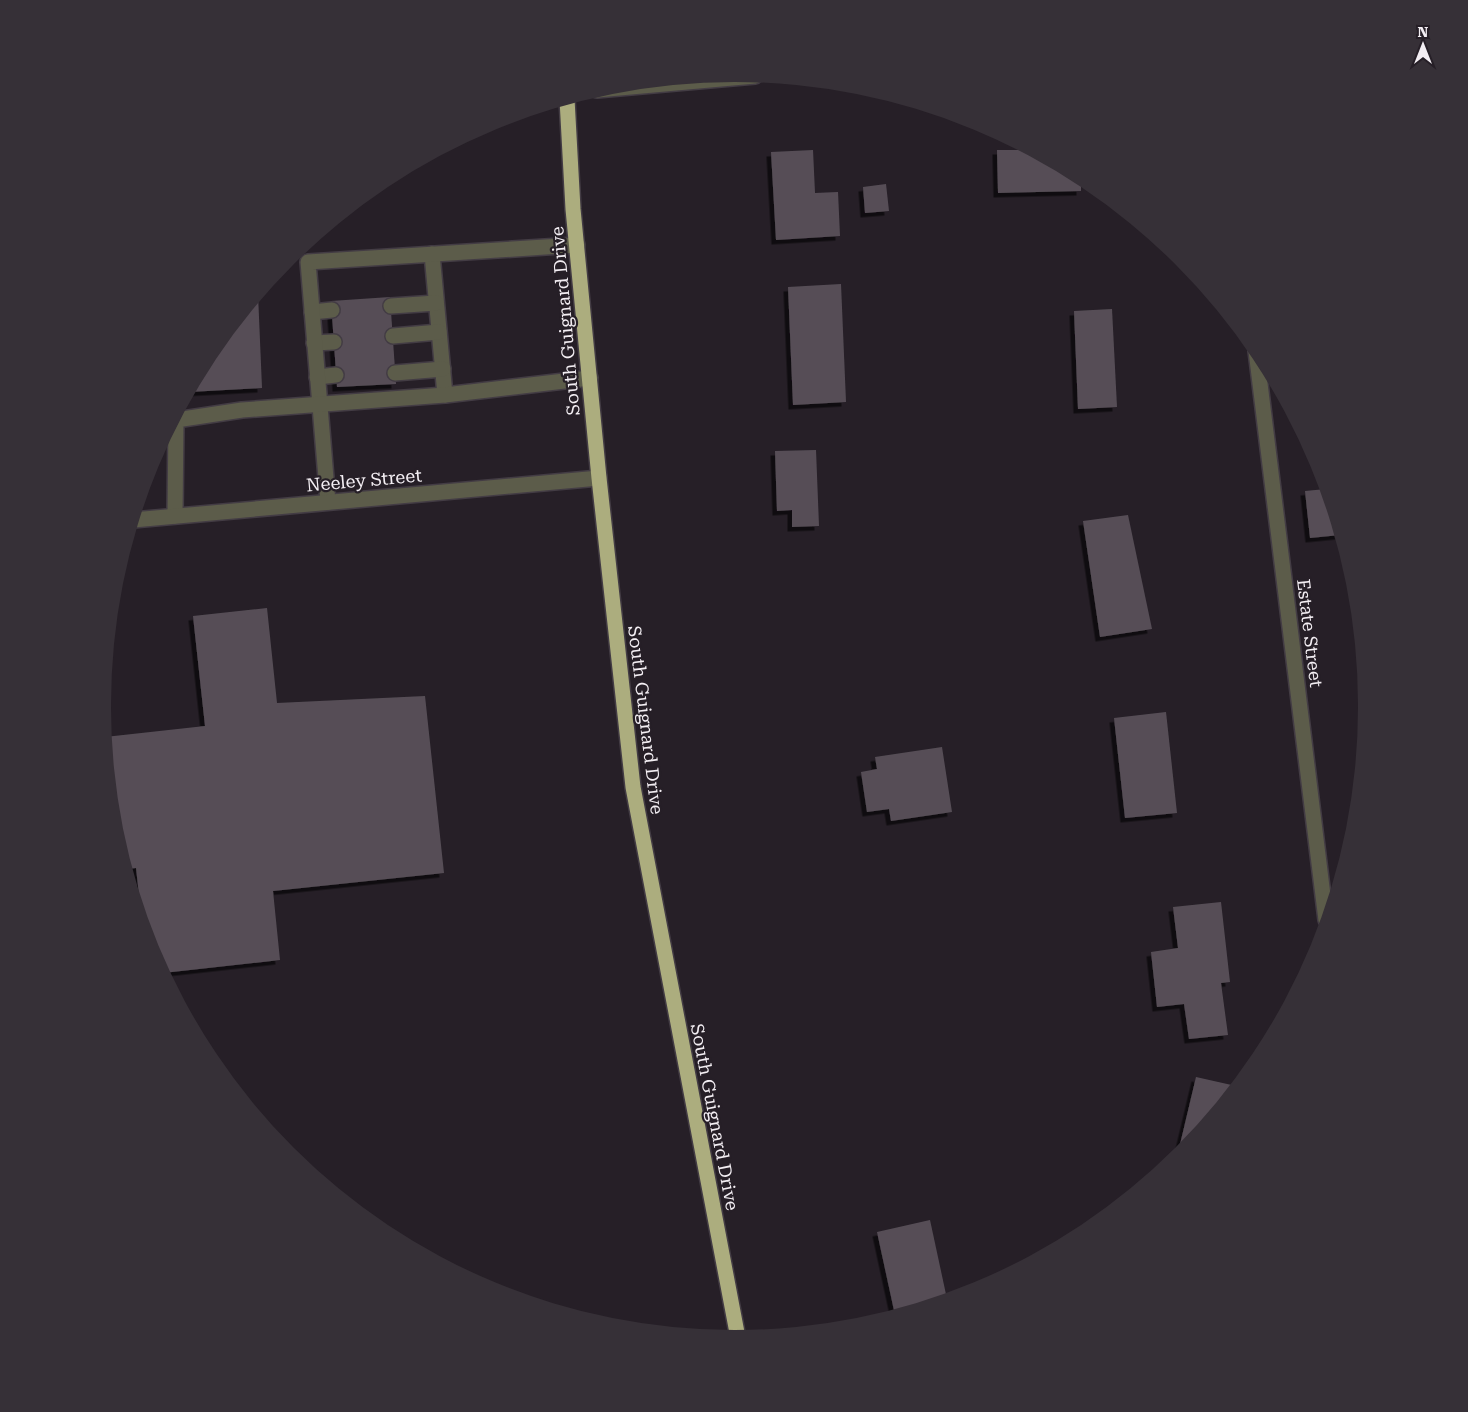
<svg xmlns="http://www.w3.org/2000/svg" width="1468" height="1412" font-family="'Roboto Serif',serif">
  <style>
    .building { fill: #564e56; filter: url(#shadow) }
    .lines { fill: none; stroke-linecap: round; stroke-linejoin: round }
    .lane-casing { stroke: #433c44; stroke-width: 18 }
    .street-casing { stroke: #433c44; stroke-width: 18 }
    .highway-casing { stroke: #433c44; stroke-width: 18 }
    .lane { stroke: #5c5c4a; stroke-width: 15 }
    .street { stroke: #5c5c4a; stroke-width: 15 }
    .highway { stroke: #acad7e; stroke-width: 15 }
    .labels { text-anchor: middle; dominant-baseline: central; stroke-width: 4.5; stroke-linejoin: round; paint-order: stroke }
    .street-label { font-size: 18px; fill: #f3eef3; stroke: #261f27 }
  </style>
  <defs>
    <filter id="shadow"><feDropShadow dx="-4.5" dy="4.5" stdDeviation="0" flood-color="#0009"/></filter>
  </defs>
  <rect width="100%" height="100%" fill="#261f27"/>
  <g class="building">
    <polygon points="813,150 815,193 838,192 840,236 776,240 771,152"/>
    <polygon points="997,150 1028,150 1081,178 1081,191 998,193"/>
    <polygon points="886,184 889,211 865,213 863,187"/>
    <polygon points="841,284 846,402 793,405 788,287"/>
    <polygon points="258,294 262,388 189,392 208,355"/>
    <polygon points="390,297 396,384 337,387 331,301"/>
    <polygon points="1112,309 1117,407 1078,409 1074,311"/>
    <polygon points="816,450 819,526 792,527 792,510 777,511 775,451"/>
    <polygon points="1326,489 1340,535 1310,538 1305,491"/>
    <polygon points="1128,515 1152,629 1100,637 1083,521"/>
    <polygon points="267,608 277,703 425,696 444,873 273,891 280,960 163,973 150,948 142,922 136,868 126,869 114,829 105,737 205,726 193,616"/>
    <polygon points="1166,712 1177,813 1125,818 1114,718"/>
    <polygon points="942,747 952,812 891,821 889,809 867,812 861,772 877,769 875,757"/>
    <polygon points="1221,902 1230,982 1221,983 1228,1035 1189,1039 1184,1004 1157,1007 1151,952 1178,948 1173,907"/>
    <polygon points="1196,1077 1236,1086 1177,1157"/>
    <polygon points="930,1220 947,1299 895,1315 877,1232"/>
  </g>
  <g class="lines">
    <g class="lane-casing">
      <g id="lane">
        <polyline points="432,254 445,395"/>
        <polyline points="391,306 436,303"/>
        <polyline points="312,312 332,310"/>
        <polyline points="393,336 439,332"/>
        <polyline points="314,343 334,342"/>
        <polyline points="395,373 443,369"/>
        <polyline points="317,377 336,375"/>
        <polyline points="328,502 308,262 577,245"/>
        <polyline points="175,516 176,420 242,410 445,395 590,378"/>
      </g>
    </g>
    <g class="street-casing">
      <g id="street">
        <polyline points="597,90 755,76"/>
        <polyline points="1256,351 1326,920"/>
        <polyline points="133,520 599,478"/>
      </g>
    </g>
    <g class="highway-casing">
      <polyline id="highway" points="567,99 573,209 599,478 633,787 738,1338"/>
    </g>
    <use href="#lane" class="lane"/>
    <use href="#street" class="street"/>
    <use href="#highway" class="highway"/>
  </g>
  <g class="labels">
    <g class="street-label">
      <text transform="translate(565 321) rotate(-95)">South Guignard Drive</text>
      <text transform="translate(364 480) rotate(-5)">Neeley Street</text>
      <text transform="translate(1310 633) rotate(83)">Estate Street</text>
      <text transform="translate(646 720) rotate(83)">South Guignard Drive</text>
      <text transform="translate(715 1117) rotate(79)">South Guignard Drive</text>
    </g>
  </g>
  <path d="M0 0H1468V1412H0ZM734 82H735A623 623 0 0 1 1358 705V707A623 623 0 0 1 735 1330H734A623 623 0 0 1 111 707V705A623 623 0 0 1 734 82Z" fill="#363037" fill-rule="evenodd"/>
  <g transform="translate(1423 45)" stroke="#261f27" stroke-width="4" paint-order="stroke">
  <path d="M0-4L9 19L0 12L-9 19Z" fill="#f3eef3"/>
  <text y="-8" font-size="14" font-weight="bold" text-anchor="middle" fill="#f3eef3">N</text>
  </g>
</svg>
